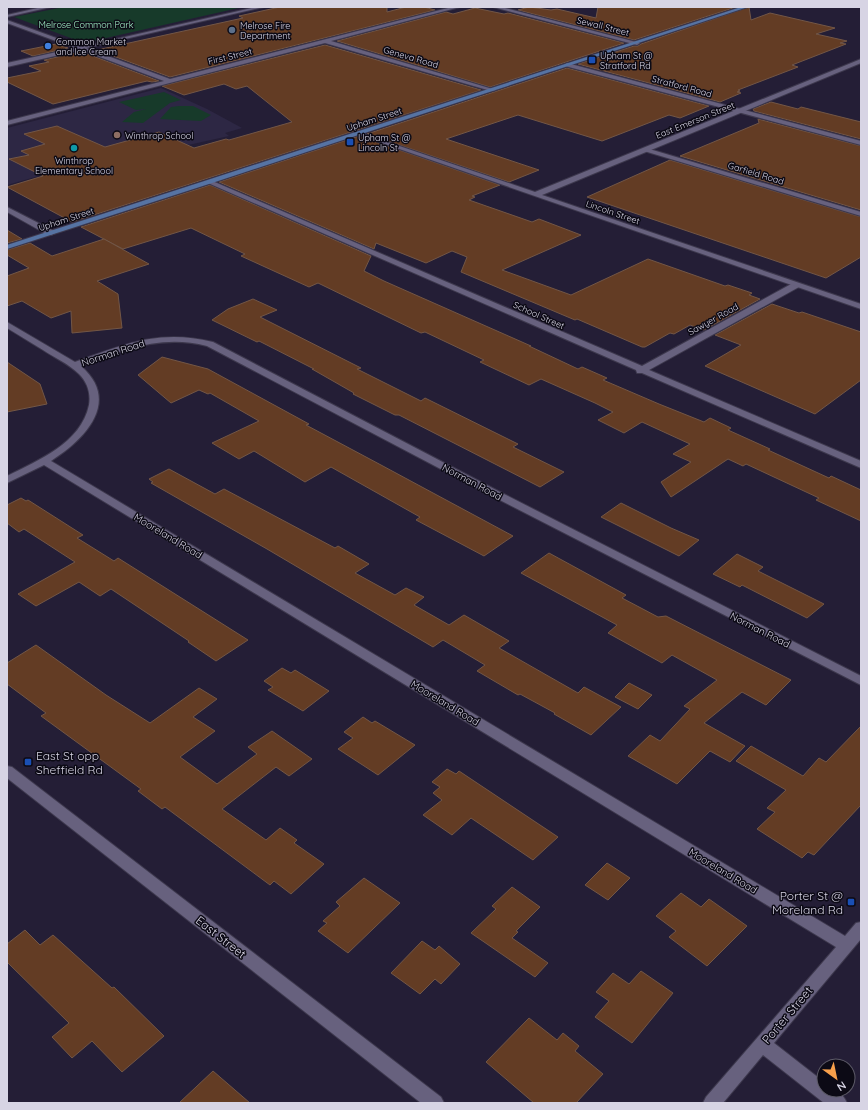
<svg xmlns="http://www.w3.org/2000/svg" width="868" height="1110" font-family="Quicksand,sans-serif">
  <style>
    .built { fill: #2d2744 }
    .green { fill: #173a2a }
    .building { fill: #633c24; stroke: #725646 }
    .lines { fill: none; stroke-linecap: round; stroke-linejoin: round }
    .minor-casing { stroke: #3d384d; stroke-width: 2 }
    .tertiary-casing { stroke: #3d384d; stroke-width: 2 }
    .secondary-casing { stroke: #3d384d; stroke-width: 2 }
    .minor { fill: #67617e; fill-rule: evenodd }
    .tertiary { fill: #67617e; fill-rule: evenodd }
    .secondary { fill: #5673a3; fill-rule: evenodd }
    .service-dot { fill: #5c6f8a; stroke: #0c0a15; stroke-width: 1.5 }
    .shop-dot { fill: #3f7fe0; stroke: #0c0a15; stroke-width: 1.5 }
    .transit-dot { fill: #1a4fb4; stroke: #0c0a15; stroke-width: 1.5 }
    .education-dot { fill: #8d6e63; stroke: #0c0a15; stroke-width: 1.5 }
    .culture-dot { fill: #0f9aa8; stroke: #0c0a15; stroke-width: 1.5 }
    .labels { text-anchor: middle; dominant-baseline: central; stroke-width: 3; stroke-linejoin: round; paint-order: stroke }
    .far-park-label { font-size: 9px; fill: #a2f1c8; stroke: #0c0a15 }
    .far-poi-label { font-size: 9px; fill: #d7d4e4; stroke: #0c0a15; text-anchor: start }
    .far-street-label { font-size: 9px; fill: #d7d4e4; stroke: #0c0a15 }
    .street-label { font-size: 10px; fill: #d7d4e4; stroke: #0c0a15 }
    .near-poi-label { font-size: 12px; fill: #d7d4e4; stroke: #0c0a15; text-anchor: start }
    .near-street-label { font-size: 12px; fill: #d7d4e4; stroke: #0c0a15 }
  </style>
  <rect width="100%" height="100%" fill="#241e36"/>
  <polygon class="built" points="161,88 207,109 242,128 225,133 229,136 170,149 70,167 7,185 7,128"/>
  <g class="green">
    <polygon points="64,7 243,7 84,43 14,17"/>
    <polygon points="164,92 181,100 170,103 143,123 122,122 134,112 146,109 136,110 119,102"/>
    <polygon points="179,106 193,106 211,115 201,121 160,119 171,107"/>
  </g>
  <g class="building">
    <polygon points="280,7 387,7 387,12 406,7 424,7 435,10 170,77 97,50 243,18 239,16"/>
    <polygon points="529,7 551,10 557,9 596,18 598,7 736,7 634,40 518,10"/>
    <polygon points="749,7 751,20 770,13 835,28 816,34 847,41 840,43 846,44 792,65 798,67 738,90 740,91 737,92 741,93 720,102 578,64 634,46 638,46 641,44"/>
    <polygon points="475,8 504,14 508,13 624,43 490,87 337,41 446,12 453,14"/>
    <polygon points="56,44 68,48 33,56 21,51"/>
    <polygon points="325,45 481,90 72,222 7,187 43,176 9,159 29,155 21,151 45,144 24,134 57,126 105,147 159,132 194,148 226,139 229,140 292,122 247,86 236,89 224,84 184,95 162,86"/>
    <polygon points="79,52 85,53 159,81 152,82 147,81 53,104 7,82 7,78 41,71 29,66 49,62 44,60"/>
    <polygon points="567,68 709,106 680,118 669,115 602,141 518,115 446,139 539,170 509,182 367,134"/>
    <polygon points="771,102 798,109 801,107 861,122 861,139 754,111 753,109"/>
    <polygon points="758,119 861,146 861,210 680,156 759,123"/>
    <polygon points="359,136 500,185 472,196 475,197 469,200 532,222 539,219 581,235 502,270 571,295 648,259 725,286 728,285 752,293 749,295 760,299 704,330 690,325 674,334 670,333 645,347 642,347 577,319 575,320 461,272 467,257 452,251 426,263 376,243 374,249 219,182"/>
    <polygon points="670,160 861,217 861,257 826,278 587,197"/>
    <polygon points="210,185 371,256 364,271 384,281 531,346 529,346 578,369 582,367 607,378 603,380 659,404 704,422 710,418 731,428 728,430 770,449 768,450 829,478 831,476 861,490 861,521 816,500 819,498 746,464 743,466 728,459 671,497 661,482 691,462 673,454 690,444 642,422 624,433 598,420 613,412 595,403 541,379 529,385 480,362 484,360 425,332 421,333 318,283 309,287 241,256 245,254 191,228 123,249 81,227"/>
    <polygon points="7,230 22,239 7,243"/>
    <polygon points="104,239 149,264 97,281 118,294 122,328 72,333 71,311 51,318 22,301 7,306 7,276 29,268 7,255 7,250 30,243 52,256"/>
    <polygon points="253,299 277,310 260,317 361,368 357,369 421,401 425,398 518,444 513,447 564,472 540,487 399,415 395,415 353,394 354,393 312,369 314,369 259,341 257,342 212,320 228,309"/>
    <polygon points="772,304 799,313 802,312 861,332 861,380 815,414 705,366 741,345 715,335"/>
    <polygon points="162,357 208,369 309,424 306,425 381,465 513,536 484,556 416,520 420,517 331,467 305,482 254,451 239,459 212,443 259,421 210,393 208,394 199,390 171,403 138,375"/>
    <polygon points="7,362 40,384 47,404 7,412"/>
    <polygon points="169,469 215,494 224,489 335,548 338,546 369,564 355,573 395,595 406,588 424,597 414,605 449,625 464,615 509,641 499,648 578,693 584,687 621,707 591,735 554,714 555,713 520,694 518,695 477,671 485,665 443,640 433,647 267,549 151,483 153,482 149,479"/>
    <polygon points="21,498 26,501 28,500 83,535 77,538 114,561 118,558 248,640 216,661 188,642 189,641 111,589 100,596 79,582 36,606 18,594 75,562 24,529 19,532 7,523 7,505"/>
    <polygon points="621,503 671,528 699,540 679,556 601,517"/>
    <polygon points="549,553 626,595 622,598 658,617 666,616 791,680 766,705 742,692 704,723 745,746 730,762 710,751 677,784 628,756 650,735 660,741 690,709 684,706 717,680 672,655 662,663 608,633 617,625 521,573"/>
    <polygon points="737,554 763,567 758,571 824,604 807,618 742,585 740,587 713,574"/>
    <polygon points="36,645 106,695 150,723 199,688 217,699 193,717 215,731 180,757 217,784 257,754 248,747 272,731 312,759 289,776 276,767 222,809 266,840 280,828 297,840 294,843 324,864 291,894 274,881 270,885 165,807 162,809 138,791 141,789 41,716 46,713 7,684 7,663"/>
    <polygon points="282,668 291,673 295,670 329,691 303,711 268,690 273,687 264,681"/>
    <polygon points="629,683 652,695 638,709 615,697"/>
    <polygon points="363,717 372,723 375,721 415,745 378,775 338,749 353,738 344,732"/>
    <polygon points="861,726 861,805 814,855 808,852 802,858 757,829 775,812 767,808 786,790 736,761 751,746 803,776 819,758 826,762"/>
    <polygon points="447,769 456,774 459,771 558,837 533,860 471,818 452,835 423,815 442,800 433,793 440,787 432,782"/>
    <polygon points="607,863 630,878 608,900 585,885"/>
    <polygon points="364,878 400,903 348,953 318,931 327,923 323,921 340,906 336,902"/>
    <polygon points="512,887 540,907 516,931 518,932 512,938 548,963 535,977 471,933 496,909 492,906"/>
    <polygon points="681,893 701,907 709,899 747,926 707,966 669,937 676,931 656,916"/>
    <polygon points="25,930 40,945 53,935 112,988 114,987 164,1036 122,1072 92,1041 72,1058 52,1037 69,1023 7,962 7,944"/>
    <polygon points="422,941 435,950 439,946 460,964 441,984 435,979 420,994 391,973"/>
    <polygon points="641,971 673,993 632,1043 595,1017 609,1001 596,992 613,973 629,984"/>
    <polygon points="529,1018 557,1040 563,1033 579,1046 575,1051 603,1074 576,1103 534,1103 486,1062"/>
    <polygon points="213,1071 250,1103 179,1103"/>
  </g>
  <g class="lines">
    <g class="minor-casing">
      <g id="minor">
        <polygon points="42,7 51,7 7,17 7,15"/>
        <polygon points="256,7 264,7 86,48 170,79 452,7 460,7 331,41 496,90 491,91 325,43 7,125 7,121 164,81 81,50 7,67 7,63 75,48 7,23 7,20 81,47"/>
        <polygon points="493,7 501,7 640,43 637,45"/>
        <polygon points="567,63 861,141 861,145 565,66 564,65"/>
        <polygon points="646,148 861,212 861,216 644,151 643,150"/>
        <polygon points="210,180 642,366 793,283 799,283 799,287 649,370 861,461 861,468 642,373 637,373 636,370 208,183 207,182"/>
        <polygon points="7,207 54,231 55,233 51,235 48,235 7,212"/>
        <path d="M7 322 75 362C125 344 159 329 213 342L500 492 861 676V685L492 496 207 346C161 334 124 350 81 366 122 402 84 440 51 461L845 936 856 923 861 922V939L774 1043 824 1082V1090C836 1090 842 1092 847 1103H824L763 1055 723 1103H703L706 1097 836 947 44 465 7 483V476C39 460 81 443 89 405 91 393 87 382 79 374 69 364 55 358 43 350 31 343 19 335 7 328Z"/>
        <polygon points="7,766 12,767 441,1097 444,1103 421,1103 7,778"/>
      </g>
    </g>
    <g class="tertiary-casing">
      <polygon id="tertiary" points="861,59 861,63 542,195 861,304 861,309 356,134 361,133 535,192"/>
    </g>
    <g class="secondary-casing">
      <polygon id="secondary" points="741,7 748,7 212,183 7,249 7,245"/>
    </g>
    <use href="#minor" class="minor"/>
    <use href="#tertiary" class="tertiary"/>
    <use href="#secondary" class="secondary"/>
  </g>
  <circle class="service-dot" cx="232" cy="30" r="4"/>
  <circle class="shop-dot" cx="48" cy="46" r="4"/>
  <g class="transit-dot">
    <rect x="588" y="56" width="8" height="8" rx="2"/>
    <rect x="346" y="138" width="8" height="8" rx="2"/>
    <rect x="24" y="758" width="8" height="8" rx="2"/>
    <rect x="847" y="898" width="8" height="8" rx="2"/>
  </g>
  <circle class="education-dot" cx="117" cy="135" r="4"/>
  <circle class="culture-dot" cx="74" cy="148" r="4"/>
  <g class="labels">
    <g class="far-park-label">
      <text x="86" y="24">Melrose Common Park</text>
    </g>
    <g class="far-poi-label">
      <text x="240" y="25">Melrose Fire<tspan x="240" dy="10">Department</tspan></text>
      <text x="56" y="41">Common Market<tspan x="56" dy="10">and Ice Cream</tspan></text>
      <text x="600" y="55">Upham St @<tspan x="600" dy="10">Stratford Rd</tspan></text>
      <text x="125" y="135">Winthrop School</text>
      <text x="358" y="137">Upham St @<tspan x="358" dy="10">Lincoln St</tspan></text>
      <text x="74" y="160" text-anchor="middle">Winthrop<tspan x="74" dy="10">Elementary School</tspan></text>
    </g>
    <g class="far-street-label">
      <text transform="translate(603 26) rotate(14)">Sewall Street</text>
      <text transform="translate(230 56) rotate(-14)">First Street</text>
      <text transform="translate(411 57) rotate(16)">Geneva Road</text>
      <text transform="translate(682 86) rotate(15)">Stratford Road</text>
      <text transform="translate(374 119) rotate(-18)">Upham Street</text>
      <text transform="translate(695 120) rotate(-22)">East Emerson Street</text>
      <text transform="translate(756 173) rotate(17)">Garfield Road</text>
      <text transform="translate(613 212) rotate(19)">Lincoln Street</text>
      <text transform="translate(66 219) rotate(-18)">Upham Street</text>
      <text transform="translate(539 315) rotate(24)">School Street</text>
      <text transform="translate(713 319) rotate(-29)">Sawyer Road</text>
    </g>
    <g class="street-label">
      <text transform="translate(113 353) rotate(-18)">Norman Road</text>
      <text transform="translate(472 482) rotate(28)">Norman Road</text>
      <text transform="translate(168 536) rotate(31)">Mooreland Road</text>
      <text transform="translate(760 630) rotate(27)">Norman Road</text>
      <text transform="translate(445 703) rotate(31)">Mooreland Road</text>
      <text transform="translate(723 871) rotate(31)">Mooreland Road</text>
    </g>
    <g class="near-poi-label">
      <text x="36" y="755">East St opp<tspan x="36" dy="14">Sheffield Rd</tspan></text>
      <text x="843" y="895" text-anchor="end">Porter St @<tspan x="843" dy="14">Moreland Rd</tspan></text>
    </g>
    <g class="near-street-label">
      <text transform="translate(221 937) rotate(38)">East Street</text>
      <text transform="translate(787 1015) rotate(-50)">Porter Street</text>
    </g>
  </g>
  <rect width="868" height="1110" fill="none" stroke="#d7d4e4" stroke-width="16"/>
  <g transform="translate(836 1078) rotate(147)"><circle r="19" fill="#0c0a15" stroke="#5d5b68"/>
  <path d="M0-3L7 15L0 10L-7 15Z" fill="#f8a04b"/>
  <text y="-6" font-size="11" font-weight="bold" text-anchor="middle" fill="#d7d4e4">N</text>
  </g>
</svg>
